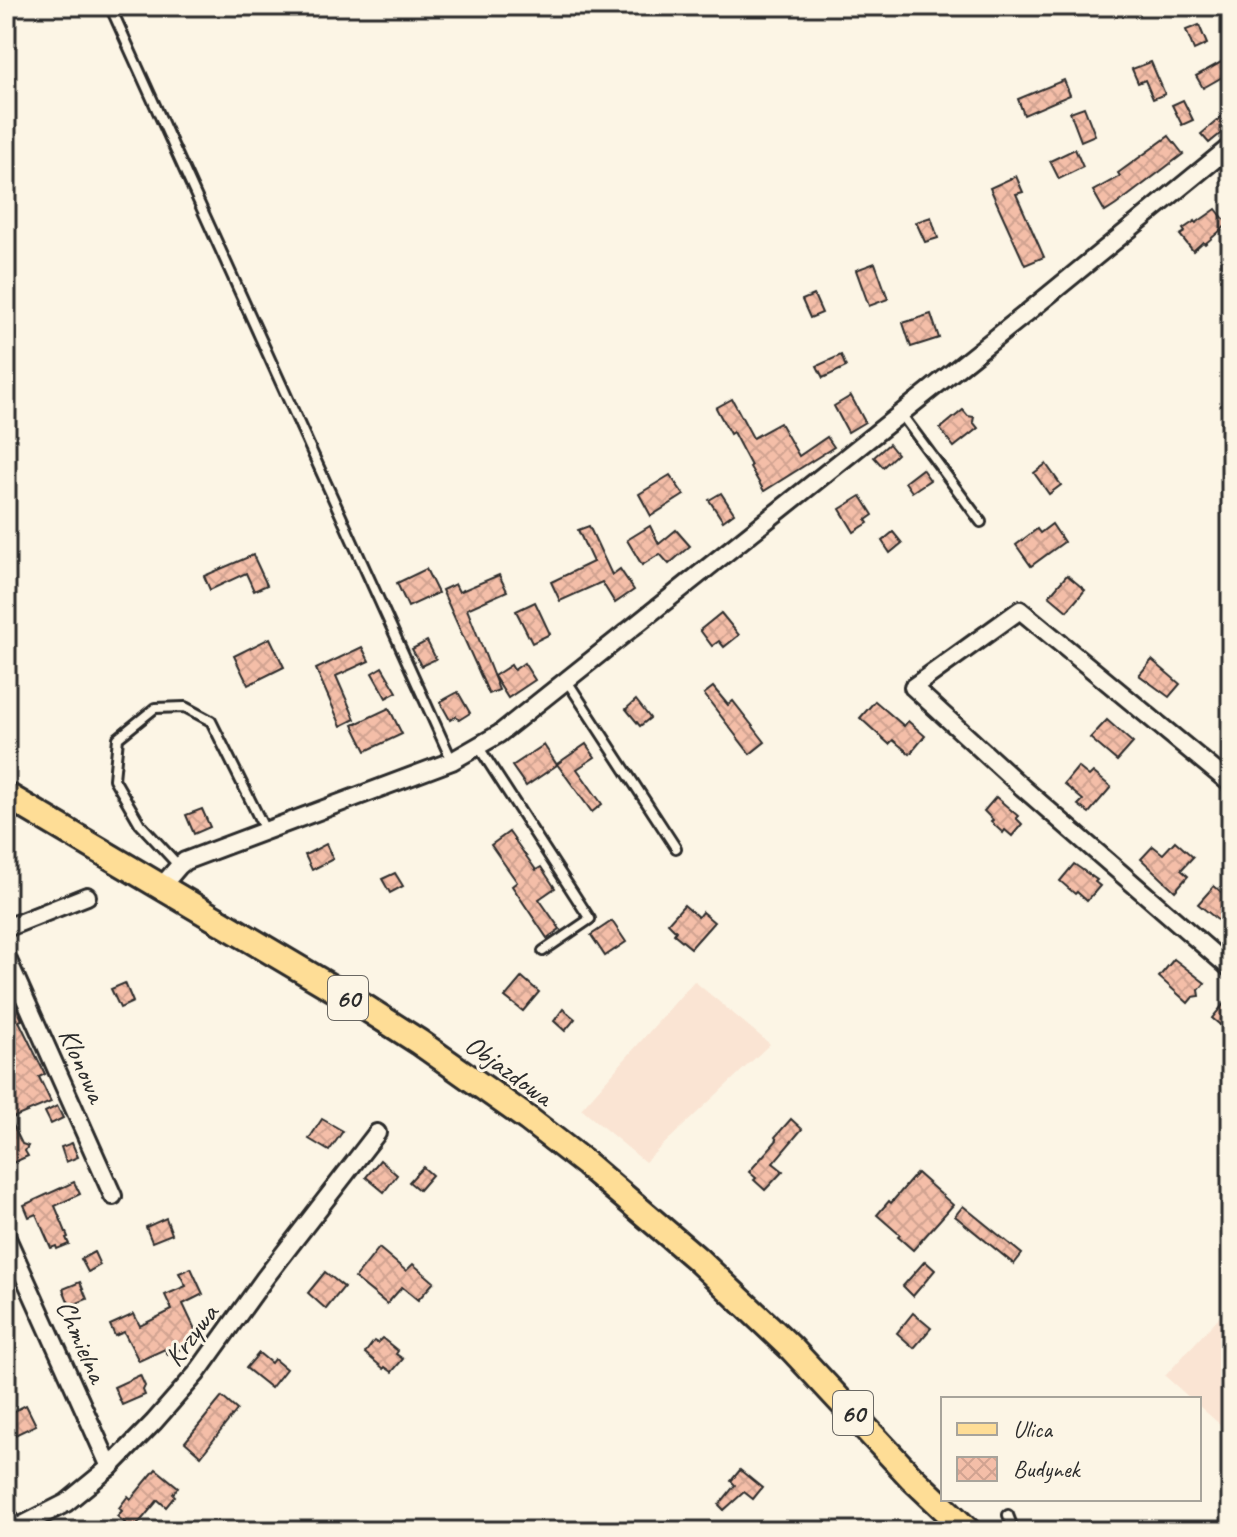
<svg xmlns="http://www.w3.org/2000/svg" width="1237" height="1537" font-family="Caveat,sans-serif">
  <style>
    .built { fill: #fae4d3 }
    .building { fill: url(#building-cross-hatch); stroke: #2b2b2b; stroke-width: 2 }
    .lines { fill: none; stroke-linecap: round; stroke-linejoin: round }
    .lane-casing { stroke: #2b2b2b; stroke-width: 14 }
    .street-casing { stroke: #2b2b2b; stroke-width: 22 }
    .primary-casing { stroke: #2b2b2b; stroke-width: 30 }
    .lane { stroke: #fcf5e5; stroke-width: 8 }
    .street { stroke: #fcf5e5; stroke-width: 16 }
    .primary { stroke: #fedd96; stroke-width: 24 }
    .labels { text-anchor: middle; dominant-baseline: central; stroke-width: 6; stroke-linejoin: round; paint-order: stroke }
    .shield { fill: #fcf5e5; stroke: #6a6863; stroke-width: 2 }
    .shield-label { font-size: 26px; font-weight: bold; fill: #2b2b2b }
    .street-label { font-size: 28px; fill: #2b2b2b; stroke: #fcf5e5 }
  </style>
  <defs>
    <pattern id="building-cross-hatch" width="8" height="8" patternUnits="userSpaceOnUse" patternTransform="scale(2)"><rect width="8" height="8" fill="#f4bea8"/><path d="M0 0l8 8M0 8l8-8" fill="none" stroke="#d1a391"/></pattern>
  </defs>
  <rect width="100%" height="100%" fill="#fcf5e5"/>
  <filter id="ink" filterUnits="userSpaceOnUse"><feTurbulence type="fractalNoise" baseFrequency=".0125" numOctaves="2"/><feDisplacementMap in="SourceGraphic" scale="16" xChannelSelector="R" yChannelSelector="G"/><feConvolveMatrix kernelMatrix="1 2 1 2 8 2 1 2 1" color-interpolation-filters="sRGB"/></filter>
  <g filter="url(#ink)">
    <g class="built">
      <polygon points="694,981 770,1044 645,1162 581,1109"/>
      <polygon points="1231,1304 1231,1434 1199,1406 1199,1399 1191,1399 1165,1376"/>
    </g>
    <g class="building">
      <polygon points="1199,25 1207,44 1194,50 1186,30"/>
      <polygon points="1225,60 1231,72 1203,88 1196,76"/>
      <polygon points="1151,62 1165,94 1153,99 1145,80 1138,83 1132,69"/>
      <polygon points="1064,80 1070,95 1024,115 1018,99"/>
      <polygon points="1183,100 1193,120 1182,125 1172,105"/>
      <polygon points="1084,107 1095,135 1081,141 1070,112"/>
      <polygon points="1231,109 1231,125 1209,143 1201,134"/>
      <polygon points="1169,136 1183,154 1116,205 1105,212 1093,191 1120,176 1118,173"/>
      <polygon points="1075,149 1083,167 1059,179 1050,161"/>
      <polygon points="1016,176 1023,192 1016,194 1044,257 1025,265 990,188"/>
      <polygon points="1216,209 1228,224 1205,244 1203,242 1193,251 1180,235 1185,232 1183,229 1195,221 1196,223"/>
      <polygon points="931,217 938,238 925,242 916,222"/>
      <polygon points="875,263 888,299 869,306 856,270"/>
      <polygon points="814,295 822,313 810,318 802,300"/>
      <polygon points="931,314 939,338 911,347 903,323"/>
      <polygon points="841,355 846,367 823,378 817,366"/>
      <polygon points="851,396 865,422 848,432 834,406"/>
      <polygon points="732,399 753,438 780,423 799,456 827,437 834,447 764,491 750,467 751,466 733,432 730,434 716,408"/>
      <polygon points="963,410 968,416 974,417 973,422 978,428 954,447 940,429"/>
      <polygon points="889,444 897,454 883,467 874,457"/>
      <polygon points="1046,464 1061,485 1049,494 1034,473"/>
      <polygon points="922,469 930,480 912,492 905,482"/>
      <polygon points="670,475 684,495 651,516 639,494"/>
      <polygon points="721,493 734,513 723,521 709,500"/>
      <polygon points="861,496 873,515 866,520 868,523 854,532 840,509"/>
      <polygon points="1052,524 1064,542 1031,566 1016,545 1037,529 1040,533"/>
      <polygon points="589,526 612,575 620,569 634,590 615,603 602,582 560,601 551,582 593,562 578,530"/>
      <polygon points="650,526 659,544 676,530 690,546 669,564 660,554 642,565 627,540"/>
      <polygon points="893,532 902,543 890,553 882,541"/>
      <polygon points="253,555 267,585 254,591 246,573 210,590 204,576"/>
      <polygon points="426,569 438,593 408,607 397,583"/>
      <polygon points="499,575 507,591 467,609 499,690 489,694 442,590 455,584 459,592"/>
      <polygon points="1067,575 1085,590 1067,611 1049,596"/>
      <polygon points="535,602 550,634 532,643 516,611"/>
      <polygon points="721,613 739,635 724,647 719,641 712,646 700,630"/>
      <polygon points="270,638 284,667 248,685 234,656"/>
      <polygon points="427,641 436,659 421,666 412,649"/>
      <polygon points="362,647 369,661 336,676 355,719 341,726 316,669"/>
      <polygon points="1152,660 1180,684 1169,697 1139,675"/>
      <polygon points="524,663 535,680 508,698 494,676 511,665 514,670"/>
      <polygon points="382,667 397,692 386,698 372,673"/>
      <polygon points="713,687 728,705 733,701 765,742 750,754 704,694"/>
      <polygon points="458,692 470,713 459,720 456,716 450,720 440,702"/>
      <polygon points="636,700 650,718 640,726 626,709"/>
      <polygon points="875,701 904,726 908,721 925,736 910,754 893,740 889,744 860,718"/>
      <polygon points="389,708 402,734 366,751 353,725"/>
      <polygon points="1107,720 1133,743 1117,761 1090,738"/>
      <polygon points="586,744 595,757 577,769 602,804 592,812 557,764"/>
      <polygon points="544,745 557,765 526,786 512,766"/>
      <polygon points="1078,767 1089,776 1093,772 1111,787 1089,813 1078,805 1083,800 1064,784"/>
      <polygon points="996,797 1018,816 1016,818 1022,824 1012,836 1005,830 1003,833 991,822 993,820 984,811"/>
      <polygon points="202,809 210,827 194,834 186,815"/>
      <polygon points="509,832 536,870 541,867 555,888 539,899 560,929 547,938 512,886 517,882 491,845"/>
      <polygon points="1175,841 1193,857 1181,870 1188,876 1175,891 1141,859 1153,846 1163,854"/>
      <polygon points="326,844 333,859 312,870 305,855"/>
      <polygon points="1074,864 1097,880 1095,882 1100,886 1087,901 1077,892 1075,894 1060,881"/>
      <polygon points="395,873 403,886 390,893 382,879"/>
      <polygon points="1214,886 1231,900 1231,931 1198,904"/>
      <polygon points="684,905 698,917 702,912 714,922 691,948 674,934 676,931 668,923"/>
      <polygon points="612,921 626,942 605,956 591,935"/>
      <polygon points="1174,959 1205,983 1199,990 1200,996 1193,997 1188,1003 1159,977"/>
      <polygon points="522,977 539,992 523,1011 505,997"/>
      <polygon points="6,983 22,1020 19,1021 45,1074 39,1077 51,1102 10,1119 22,1144 28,1146 25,1151 28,1156 6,1166"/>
      <polygon points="125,983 133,1002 120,1008 111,989"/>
      <polygon points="1231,995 1231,1034 1212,1018"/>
      <polygon points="563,1009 575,1019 565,1031 554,1021"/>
      <polygon points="57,1106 63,1118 51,1124 45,1112"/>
      <polygon points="322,1119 343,1131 329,1151 309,1139"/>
      <polygon points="791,1119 802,1129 773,1163 783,1171 765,1190 754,1180 756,1178 749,1172 777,1140 775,1137"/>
      <polygon points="72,1143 78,1157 66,1162 61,1147"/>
      <polygon points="380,1160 397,1175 384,1192 366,1177"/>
      <polygon points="423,1167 432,1175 419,1190 409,1182"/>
      <polygon points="917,1173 953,1205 913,1250 898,1237 900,1235 877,1215 889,1201 891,1203"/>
      <polygon points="74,1182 80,1194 55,1206 68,1237 66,1238 69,1244 57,1249 56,1246 51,1248 36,1214 29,1217 24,1205"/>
      <polygon points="963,1206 1022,1254 1014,1264 955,1216"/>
      <polygon points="166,1218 172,1234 152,1242 146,1227"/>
      <polygon points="379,1248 406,1271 413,1264 434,1282 418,1300 402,1287 387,1304 355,1278"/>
      <polygon points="94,1252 100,1265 88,1272 81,1259"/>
      <polygon points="925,1261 935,1270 913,1296 903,1286"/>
      <polygon points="191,1268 203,1294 183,1304 200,1340 168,1355 165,1349 139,1361 124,1332 115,1336 110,1325 134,1314 140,1326 172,1310 165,1295 186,1286 179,1273"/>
      <polygon points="325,1272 344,1287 326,1309 308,1293"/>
      <polygon points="80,1282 87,1299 70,1306 63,1289"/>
      <polygon points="913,1313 931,1328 914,1348 897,1333"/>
      <polygon points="382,1338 398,1351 396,1354 403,1359 392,1372 385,1367 384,1369 365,1353 374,1341 377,1343"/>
      <polygon points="259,1353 271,1363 274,1359 286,1369 271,1388 246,1368"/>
      <polygon points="140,1375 145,1386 143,1390 145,1395 122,1405 114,1387"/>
      <polygon points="222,1397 237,1410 201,1456 185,1442"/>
      <polygon points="26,1405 36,1425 15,1435 6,1415"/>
      <polygon points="156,1469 178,1487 173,1494 175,1496 166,1507 158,1500 133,1530 117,1516 122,1511 119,1508 128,1496 131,1499"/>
      <polygon points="740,1470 762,1488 753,1499 744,1492 724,1510 719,1505 735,1485 731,1481"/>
    </g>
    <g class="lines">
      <g class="lane-casing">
        <g id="lane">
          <polyline points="110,6 452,761"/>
          <polyline points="901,414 981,522"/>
          <polyline points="567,681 676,848"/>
          <polyline points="478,746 590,919 543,951"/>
          <polyline points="179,866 140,824 114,779 118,738 155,708 185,707 211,721 265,830"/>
          <polyline points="1008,1515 1014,1531"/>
        </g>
      </g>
      <g class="street-casing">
        <g id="street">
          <polyline points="1231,784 1020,610 913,687 1022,787 1231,969"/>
          <polyline points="161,887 179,866 185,861 452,761 499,734 1023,316 1231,146"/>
          <polyline points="6,928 87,896"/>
          <polyline points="6,956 113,1196"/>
          <polyline points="6,1236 110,1467"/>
          <polyline points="6,1512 14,1529"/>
          <polyline points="11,1531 66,1503 110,1467 154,1422 196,1374 265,1278 377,1133"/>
        </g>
      </g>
      <g class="primary-casing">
        <polyline id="primary" points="6,795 366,1008 419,1042 528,1119 586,1164 696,1258 792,1349 912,1478 968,1531"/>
      </g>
      <use href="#lane" class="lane"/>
      <use href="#street" class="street"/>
      <use href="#primary" class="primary"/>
    </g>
  </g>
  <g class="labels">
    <g class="shield">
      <rect x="328" y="976" width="40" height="44" rx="6"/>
      <rect x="833" y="1391" width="40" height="44" rx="6"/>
    </g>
    <g class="shield-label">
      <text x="348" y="998">60</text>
      <text x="853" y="1413">60</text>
    </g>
    <g class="street-label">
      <text transform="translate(83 1065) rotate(66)">Klonowa</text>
      <text transform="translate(509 1070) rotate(36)">Objazdowa</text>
      <text transform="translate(191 1335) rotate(-53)">Krzywa</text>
      <text transform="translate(82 1341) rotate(66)">Chmielna</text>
    </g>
  </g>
  <rect width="1237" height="1537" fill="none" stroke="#fcf5e5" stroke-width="32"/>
  <rect x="16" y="16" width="1205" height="1505" fill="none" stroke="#2b2b2b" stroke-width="3" filter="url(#ink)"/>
  <rect x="941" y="1397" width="260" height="104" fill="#fcf5e5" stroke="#a8a49b" stroke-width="2"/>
  <rect x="957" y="1423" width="40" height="12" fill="#fedd96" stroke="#a8a49b" stroke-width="2"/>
  <text x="1013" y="1437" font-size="24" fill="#2b2b2b">Ulica</text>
  <rect x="957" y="1457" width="40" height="24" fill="url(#building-cross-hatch)" stroke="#a8a49b" stroke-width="2"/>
  <text x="1013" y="1477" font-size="24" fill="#2b2b2b">Budynek</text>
</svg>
